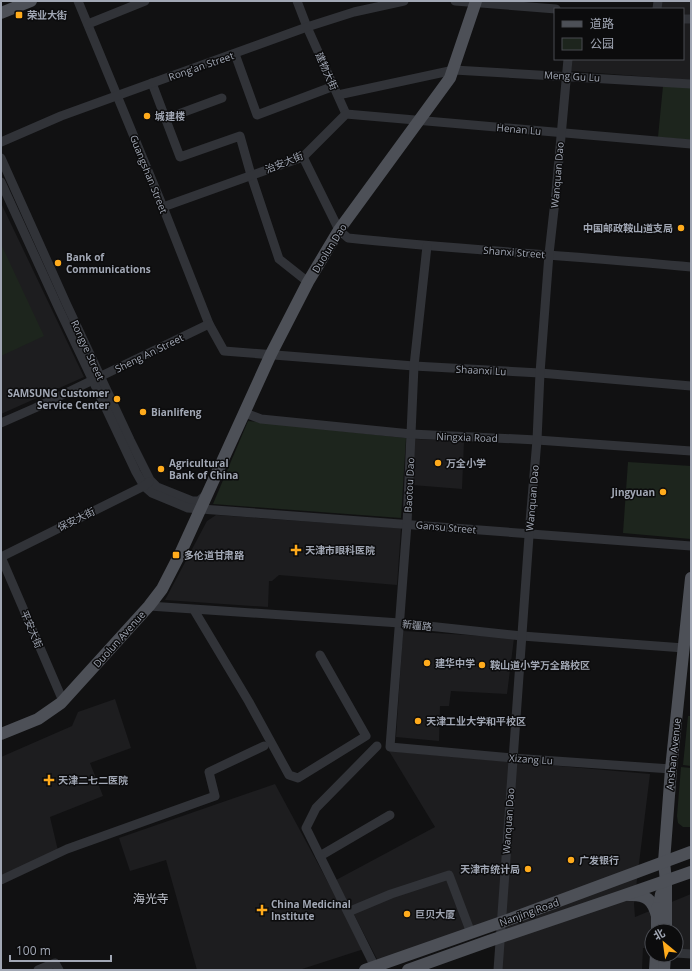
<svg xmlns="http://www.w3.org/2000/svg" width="692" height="971" font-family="'Open Sans','Noto Sans SC',sans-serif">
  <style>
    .built { fill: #1d1d1f }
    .green { fill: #1d251d }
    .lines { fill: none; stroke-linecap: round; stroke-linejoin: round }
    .minor { stroke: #313338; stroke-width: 9 }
    .major { stroke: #4d5057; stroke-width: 12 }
    .poi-dot { fill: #ffab1c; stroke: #0c0c0d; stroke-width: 1.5 }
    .labels { text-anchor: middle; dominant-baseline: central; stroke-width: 3; stroke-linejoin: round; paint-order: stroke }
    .poi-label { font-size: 10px; font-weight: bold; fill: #a1a7b4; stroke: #0c0c0d; text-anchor: start }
    .street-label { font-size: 10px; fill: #a1a7b4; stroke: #0c0c0d }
    .quarter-label { font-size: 12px; fill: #c2c6d0; stroke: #0c0c0d }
  </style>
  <rect width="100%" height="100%" fill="#111112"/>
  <g class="built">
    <polygon points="656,1 691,1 691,19 683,19 683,9 656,9"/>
    <polygon points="683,22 691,23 691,80 571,71 572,59 683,59"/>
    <polygon points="1,203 84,377 1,414"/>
    <polygon points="414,439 464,441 462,489 412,485"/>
    <polygon points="216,515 401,528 397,585 279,575 272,581 269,581 268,607 165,600 207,521"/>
    <polygon points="403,631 514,638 507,694 451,691 449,706 440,706 439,741 396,737"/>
    <polygon points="115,699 131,748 90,763 103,796 50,817 59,855 1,880 1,757 72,726 78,712"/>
    <polygon points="389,751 650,774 634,904 635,917 691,894 691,951 676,950 676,931 652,931 652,948 643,948 642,970 501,970 505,918 378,961 336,880 435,827"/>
    <polygon points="275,784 364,949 299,970 197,970 166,860 130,871 119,838"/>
  </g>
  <g class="green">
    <polygon points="663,86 691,87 691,140 658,137"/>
    <polygon points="1,244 44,336 1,356"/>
    <polygon points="248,421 406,438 401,518 213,504"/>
    <polygon points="628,462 691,466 691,539 623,533"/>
    <polygon points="688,716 691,716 691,766 683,765"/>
    <polygon points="681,767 691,768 691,827 683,827 678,823 677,816"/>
  </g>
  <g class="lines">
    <g class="minor">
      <polyline points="78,1 163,207 209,324 224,351 414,366 540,373 691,386"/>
      <polyline points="297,1 307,27 346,114"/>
      <polyline points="455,1 556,9"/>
      <polyline points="657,9 658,1"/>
      <polyline points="683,19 691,19"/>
      <polyline points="88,24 145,1"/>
      <polyline points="235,54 257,115 334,86"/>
      <polyline points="152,83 180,157 240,136 251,175 279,259 308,282"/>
      <polyline points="338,95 454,70 691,84"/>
      <polyline points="165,119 222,98"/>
      <polyline points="1,142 61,116 130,91 307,27 354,12 404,1"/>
      <path d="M303 157 339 230 348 238C462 250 577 256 691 267"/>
      <polyline points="1,158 66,303 130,440 150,480 157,487 192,501 199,501 207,494"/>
      <polyline points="1,182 59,309 136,472 144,486 152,493 188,508 691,546"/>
      <polyline points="163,207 303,157 346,114 691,144"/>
      <polyline points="427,246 414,366 407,524 390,747 512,758 671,769"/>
      <polyline points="245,413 261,419 411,434 537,440 691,451"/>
      <polyline points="1,423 35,408 209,324"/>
      <polyline points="149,606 400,623 522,636 684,648"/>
      <polyline points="194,610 249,702 289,775 298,778 366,736 320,655"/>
      <polyline points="63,701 1,557 144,486 149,482"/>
      <polyline points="320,856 390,815"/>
      <polyline points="1,880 67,849 215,796 209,772 264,746"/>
      <polyline points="348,912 391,894 449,875 471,933"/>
      <polyline points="676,953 691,954"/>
      <polyline points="375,967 306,828 316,808 377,746"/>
      <polyline points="38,970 55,963 59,970"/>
      <polyline points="498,970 530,522 537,440 540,373 549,254 556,192 568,59"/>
    </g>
    <g class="major">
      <polyline points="1,13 31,1"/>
      <polyline points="1,734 38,719 61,703 149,606 162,589 180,554 271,354 308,282 339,230 450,78 476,1"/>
      <path d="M629 895C646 894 653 900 657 916"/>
      <polyline points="657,916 661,894"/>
      <polyline points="657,931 657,908"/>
      <polyline points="666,931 666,881 664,862 671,769 691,578"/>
      <polyline points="365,970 513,918 691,852"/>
      <polyline points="408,970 489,941 622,896 691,872"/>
      <polyline points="655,970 656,955"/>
      <polyline points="664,970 665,955"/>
    </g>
  </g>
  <g class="poi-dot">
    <rect x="15" y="11" width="8" height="8" rx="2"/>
    <circle cx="147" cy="116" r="4"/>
    <circle cx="681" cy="228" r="4"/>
    <circle cx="58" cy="263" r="4"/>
    <circle cx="117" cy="399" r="4"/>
    <circle cx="143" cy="412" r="4"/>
    <circle cx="438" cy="463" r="4"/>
    <circle cx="161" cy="469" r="4"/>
    <circle cx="663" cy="492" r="4"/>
    <path d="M294 544h4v4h4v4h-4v4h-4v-4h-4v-4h4z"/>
    <rect x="172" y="551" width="8" height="8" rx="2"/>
    <circle cx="427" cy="663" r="4"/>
    <circle cx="482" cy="665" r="4"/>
    <circle cx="418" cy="721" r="4"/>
    <path d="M47 774h4v4h4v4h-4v4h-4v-4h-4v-4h4z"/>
    <circle cx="571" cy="860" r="4"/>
    <circle cx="528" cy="869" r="4"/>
    <path d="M260 904h4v4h4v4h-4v4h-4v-4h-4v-4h4z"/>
    <circle cx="407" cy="914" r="4"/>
  </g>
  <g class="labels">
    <g class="poi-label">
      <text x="27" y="15">荣业大街</text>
      <text x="155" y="116">城建楼</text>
      <text x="673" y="228" text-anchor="end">中国邮政鞍山道支局</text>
      <text x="66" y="257">Bank of<tspan x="66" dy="12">Communications</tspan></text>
      <text x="109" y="393" text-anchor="end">SAMSUNG Customer<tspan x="109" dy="12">Service Center</tspan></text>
      <text x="151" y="412">Bianlifeng</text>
      <text x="169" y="463">Agricultural<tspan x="169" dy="12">Bank of China</tspan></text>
      <text x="446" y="463">万全小学</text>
      <text x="655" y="492" text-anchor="end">Jingyuan</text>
      <text x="305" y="550">天津市眼科医院</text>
      <text x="184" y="555">多伦道甘肃路</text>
      <text x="435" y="663">建华中学</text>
      <text x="490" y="665">鞍山道小学万全路校区</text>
      <text x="426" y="721">天津工业大学和平校区</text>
      <text x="58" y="780">天津二七二医院</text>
      <text x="579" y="860">广发银行</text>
      <text x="520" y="869" text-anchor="end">天津市统计局</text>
      <text x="271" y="904">China Medicinal<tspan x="271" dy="12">Institute</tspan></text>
      <text x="415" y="914">巨贝大厦</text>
    </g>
    <g class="street-label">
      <text transform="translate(201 66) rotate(-19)">Rong'an Street</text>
      <text transform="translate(327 71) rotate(66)">建物大街</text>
      <text transform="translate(572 76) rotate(3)">Meng Gu Lu</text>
      <text transform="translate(519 129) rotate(5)">Henan Lu</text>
      <text transform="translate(284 162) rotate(-22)">治安大街</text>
      <text transform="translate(149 174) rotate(68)">Guangshan Street</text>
      <text transform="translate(557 175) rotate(-85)">Wanquan Dao</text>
      <text transform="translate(329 248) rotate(-58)">Duolun Dao</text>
      <text transform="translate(514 252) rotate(4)">Shanxi Street</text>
      <text transform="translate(88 350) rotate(65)">Rongye Street</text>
      <text transform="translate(149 353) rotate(-26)">Sheng An Street</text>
      <text transform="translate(481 370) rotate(3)">Shaanxi Lu</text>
      <text transform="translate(467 437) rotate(2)">Ningxia Road</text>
      <text transform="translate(409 485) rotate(-87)">Baotou Dao</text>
      <text transform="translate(532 498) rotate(-85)">Wanquan Dao</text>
      <text transform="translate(76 519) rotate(-26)">保安大街</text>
      <text transform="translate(446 527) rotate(5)">Gansu Street</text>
      <text transform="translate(417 625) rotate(6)">新疆路</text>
      <text transform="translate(32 629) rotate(67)">平安大街</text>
      <text transform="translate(119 639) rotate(-48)">Duolun Avenue</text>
      <text transform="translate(673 754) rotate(-84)">Anshan Avenue</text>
      <text transform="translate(531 759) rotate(4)">Xizang Lu</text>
      <text transform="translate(508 821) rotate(-86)">Wanquan Dao</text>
      <text transform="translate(529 912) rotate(-20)">Nanjing Road</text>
    </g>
    <g class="quarter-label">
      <text x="151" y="898">海光寺</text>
    </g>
  </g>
  <rect width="692" height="971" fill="none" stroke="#a1a7b4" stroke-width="4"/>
  <rect x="554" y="8" width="130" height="52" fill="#0c0c0d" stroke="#484a50"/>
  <rect x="562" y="21" width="20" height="6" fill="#4d5057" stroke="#484a50"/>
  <text x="590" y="28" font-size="12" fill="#a1a7b4">道路</text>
  <rect x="562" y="38" width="20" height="12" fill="#1d251d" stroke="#484a50"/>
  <text x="590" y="48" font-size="12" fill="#a1a7b4">公园</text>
  <g transform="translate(664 943) rotate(331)"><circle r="19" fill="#0c0c0d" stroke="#484a50"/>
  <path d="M0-3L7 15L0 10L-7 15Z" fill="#ffab1c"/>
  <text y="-6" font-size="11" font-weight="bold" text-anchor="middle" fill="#a1a7b4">北</text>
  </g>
  <path d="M10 955v6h101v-6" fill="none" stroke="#a1a7b4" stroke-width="2"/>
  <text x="16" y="955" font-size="12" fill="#a1a7b4" stroke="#0c0c0d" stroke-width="3" paint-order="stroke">100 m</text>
</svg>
